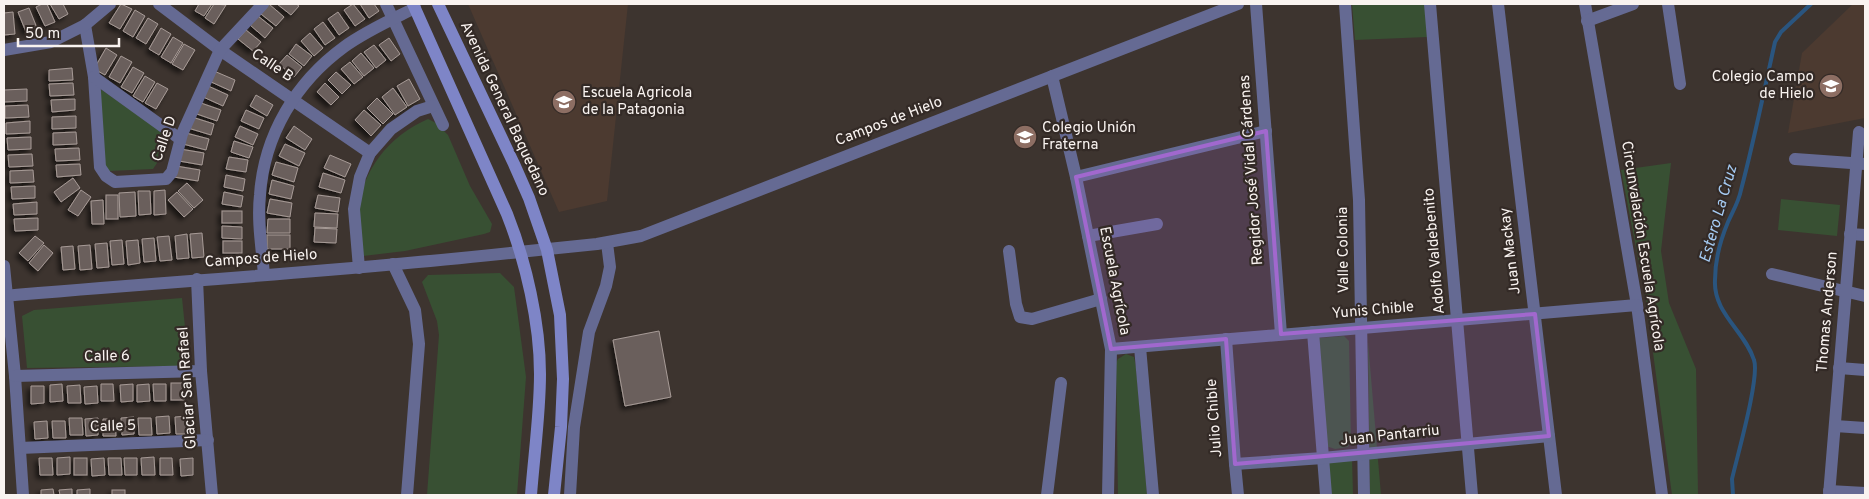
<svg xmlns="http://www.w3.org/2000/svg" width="1869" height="499" font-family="Overpass,sans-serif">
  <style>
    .education { fill: #4c3a30 }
    .green { fill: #385033 }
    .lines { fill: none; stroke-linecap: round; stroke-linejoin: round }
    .stream { stroke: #2a557f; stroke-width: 4 }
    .building { fill: #6a5f5b; stroke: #a79b97; filter: url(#shadow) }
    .minor { stroke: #656a93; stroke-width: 12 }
    .tertiary { stroke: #656a93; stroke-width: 12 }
    .secondary { stroke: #7e85c7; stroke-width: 12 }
    .marked { fill: #a168ce; fill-opacity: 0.2; stroke: #a168ce; stroke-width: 4; stroke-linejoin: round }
    .labels { text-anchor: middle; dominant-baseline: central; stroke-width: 4.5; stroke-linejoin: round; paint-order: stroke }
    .street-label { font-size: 15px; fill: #f9f3f0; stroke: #332a26 }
    .poi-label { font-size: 15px; fill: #f9f3f0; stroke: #332a26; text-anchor: start }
    .water-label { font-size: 16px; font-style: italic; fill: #a5cbf3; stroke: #332a26 }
  </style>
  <defs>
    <filter id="shadow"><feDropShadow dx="-3.5" dy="3.5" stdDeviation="2.5" flood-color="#0009"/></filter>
  </defs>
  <rect width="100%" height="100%" fill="#3d342f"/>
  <g class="education">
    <polygon points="468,4 628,4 607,201 559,212"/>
    <polygon points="1853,4 1865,4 1865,118 1788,133 1802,53"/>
  </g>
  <g class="green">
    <polygon points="1352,4 1425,4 1427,37 1355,40"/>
    <polygon points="99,88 162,132 157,163 153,169 109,171 104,170"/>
    <path d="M428 119 436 123 448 135 470 186 492 224 490 232 484 234 405 251 363 256C361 243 356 227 357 214 362 171 388 136 428 119Z"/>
    <polygon points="1671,163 1661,251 1669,303 1696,369 1698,495 1672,495 1646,300 1621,170"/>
    <polygon points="1781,199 1840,205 1837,236 1778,230"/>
    <polygon points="500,273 514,287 526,377 517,495 427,495 439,335 437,321 422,282 428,275"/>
    <polygon points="182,298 189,366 27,368 22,316 34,310"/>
    <polygon points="1344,336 1349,341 1351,442 1348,447 1335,449 1326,446 1319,338"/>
    <polygon points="1368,342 1381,495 1370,495"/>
    <polygon points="1126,354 1134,357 1136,367 1147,495 1118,495 1116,363 1118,359"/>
    <polygon points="1352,458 1353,495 1329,495 1327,459"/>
  </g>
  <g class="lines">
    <path class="stream" d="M1733 495 1732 479C1737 457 1760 377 1754 360 1745 331 1713 313 1715 280 1715 259 1720 241 1728 222 1733 211 1739 201 1741 190 1754 141 1764 91 1775 42L1781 32 1811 4"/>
  </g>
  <g class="building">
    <polygon points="42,4 47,4 55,22 45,26 36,7"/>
    <polygon points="50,4 63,4 68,14 59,19"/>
    <polygon points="121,4 132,9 120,29 109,23"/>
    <polygon points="199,4 212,4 204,16 195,11"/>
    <polygon points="214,4 226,5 214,24 205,18"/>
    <polygon points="269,4 284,17 276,26 261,14"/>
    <polygon points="277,4 296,4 299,6 291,15"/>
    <polygon points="353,4 365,19 355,26 344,10"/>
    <polygon points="360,4 374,4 379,11 369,18"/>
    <polygon points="29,8 37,28 26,32 18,12"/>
    <polygon points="135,10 145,16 133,37 123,31"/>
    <polygon points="13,12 15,34 4,35 4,13"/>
    <polygon points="338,12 349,28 339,35 328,19"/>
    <polygon points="258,16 273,28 265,38 250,25"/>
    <polygon points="148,18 158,24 146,44 136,38"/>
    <polygon points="323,22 335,38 325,45 314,29"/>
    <polygon points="161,28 171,34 159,55 149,49"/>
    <polygon points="246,30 261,42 253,51 238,39"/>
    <polygon points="310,33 323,48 314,56 301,41"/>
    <polygon points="173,37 183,43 171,63 161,57"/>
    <polygon points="389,38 400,54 391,61 379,45"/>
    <polygon points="184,44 195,50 183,70 172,64"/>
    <polygon points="296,44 312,56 304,66 289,54"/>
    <polygon points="374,45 386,60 376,68 364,52"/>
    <polygon points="106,48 117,55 105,75 94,69"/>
    <polygon points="361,53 374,68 364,76 352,61"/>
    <polygon points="287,55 302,67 294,77 279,64"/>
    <polygon points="121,56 132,62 120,83 109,77"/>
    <polygon points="350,62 363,77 354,84 341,69"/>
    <polygon points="133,67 144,73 132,93 121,87"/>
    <polygon points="72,68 73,80 49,81 49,70"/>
    <polygon points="214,71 235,80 231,91 209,81"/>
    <polygon points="336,72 351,85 342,94 328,80"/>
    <polygon points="145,76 155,82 143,102 133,96"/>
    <polygon points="409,79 420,99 408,106 397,86"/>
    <polygon points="73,83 74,95 50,96 49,84"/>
    <polygon points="157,83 168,89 156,109 145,103"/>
    <polygon points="325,83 339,97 331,105 317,92"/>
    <polygon points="206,85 228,95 223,106 201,96"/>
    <polygon points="393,88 407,107 395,115 382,97"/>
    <polygon points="27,89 27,101 4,102 4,90"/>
    <polygon points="256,95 273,105 267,116 250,106"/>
    <polygon points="377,98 393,114 383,124 367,108"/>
    <polygon points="75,99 75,110 52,112 51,100"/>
    <polygon points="198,102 221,110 217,121 194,113"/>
    <polygon points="28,105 29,117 5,118 5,106"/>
    <polygon points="246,110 264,118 259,129 241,121"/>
    <polygon points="364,110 381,125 371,136 355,120"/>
    <polygon points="76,116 76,128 52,129 52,117"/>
    <polygon points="192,117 214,124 211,135 188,128"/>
    <polygon points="30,121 30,133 6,134 6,123"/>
    <polygon points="240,126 258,134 253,145 235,137"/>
    <polygon points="294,126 312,139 305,150 286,138"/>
    <polygon points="76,132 77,144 53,145 53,133"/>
    <polygon points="186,133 209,139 206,150 183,144"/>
    <polygon points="31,137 31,149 8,150 7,138"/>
    <polygon points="234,141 253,147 249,158 231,152"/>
    <polygon points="285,144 305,153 299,166 279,156"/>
    <polygon points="79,148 80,160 56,161 55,149"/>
    <polygon points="180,149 204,153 202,165 179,161"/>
    <polygon points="32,154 33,166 9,167 8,155"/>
    <polygon points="330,155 351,164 345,177 324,168"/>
    <polygon points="229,157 248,160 246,172 226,169"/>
    <polygon points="276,162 298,168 294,182 272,175"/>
    <polygon points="80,164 81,175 57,177 56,165"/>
    <polygon points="176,166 200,170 198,181 174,177"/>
    <polygon points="33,170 34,182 10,183 10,171"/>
    <polygon points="323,173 345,180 341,193 319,187"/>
    <polygon points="226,175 245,179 243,191 224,187"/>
    <polygon points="73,178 80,188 61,202 54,192"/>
    <polygon points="272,180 294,186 291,199 269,194"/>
    <polygon points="187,183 203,200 194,208 178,191"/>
    <polygon points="35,186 35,198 12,199 11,187"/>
    <polygon points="81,190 91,197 78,216 68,210"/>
    <polygon points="165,190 166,214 154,215 154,191"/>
    <polygon points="138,191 150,191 151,214 139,215"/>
    <polygon points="135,192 136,216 120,217 119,193"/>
    <polygon points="177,192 193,209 184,217 168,200"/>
    <polygon points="224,192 243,196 241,207 222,204"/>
    <rect x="106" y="195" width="12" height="24"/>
    <polygon points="318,195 340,198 338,212 315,208"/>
    <polygon points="270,199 292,203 290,217 267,213"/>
    <polygon points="103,200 104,224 92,224 91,201"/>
    <polygon points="37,202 37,214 14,215 13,204"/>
    <rect x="222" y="211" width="20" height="12"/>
    <polygon points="315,213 338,214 337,228 314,227"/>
    <polygon points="38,218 38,230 15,231 14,219"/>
    <polygon points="268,219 290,219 290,233 267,233"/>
    <polygon points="222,226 242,227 242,239 222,238"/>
    <polygon points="315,228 337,229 336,243 314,242"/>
    <polygon points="202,233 204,257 192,258 190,234"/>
    <polygon points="187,234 189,258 177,259 175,236"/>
    <rect x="267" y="235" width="23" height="14"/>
    <polygon points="35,236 44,243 28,261 19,253"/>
    <polygon points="169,236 172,260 160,261 157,237"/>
    <polygon points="154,238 156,261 144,262 142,239"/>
    <polygon points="122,240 124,264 112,265 110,241"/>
    <polygon points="138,240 140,263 128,265 126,241"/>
    <rect x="223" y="241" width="19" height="12"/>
    <polygon points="107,243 109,267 97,268 95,244"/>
    <polygon points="44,245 53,253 38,271 29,263"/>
    <polygon points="90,245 92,269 80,270 78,246"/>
    <polygon points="73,246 75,269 63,270 61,247"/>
    <polygon points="659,331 671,397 625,406 613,340"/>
    <rect x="171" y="383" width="13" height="17"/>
    <polygon points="62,384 63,401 50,402 50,385"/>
    <polygon points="101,384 113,384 114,401 101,401"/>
    <polygon points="133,384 133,401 121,402 120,385"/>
    <polygon points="149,384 150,401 137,402 137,385"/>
    <polygon points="153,384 166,384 166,401 154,401"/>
    <polygon points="80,385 81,403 68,403 67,386"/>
    <polygon points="31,386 44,386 44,403 31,404"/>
    <polygon points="97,386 98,403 85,404 84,387"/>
    <polygon points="169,416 170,433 157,434 156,417"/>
    <polygon points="188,416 189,434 176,434 175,417"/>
    <polygon points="134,417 134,434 122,435 121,418"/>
    <polygon points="69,418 82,418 83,435 70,435"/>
    <polygon points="98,418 98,435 86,436 85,419"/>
    <polygon points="138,418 151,418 152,435 139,435"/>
    <polygon points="103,419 115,419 116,436 103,436"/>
    <polygon points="47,421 48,438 35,439 34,422"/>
    <polygon points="52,421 65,421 66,438 53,438"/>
    <polygon points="70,457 70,474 57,475 57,458"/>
    <polygon points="154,457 155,475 142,475 141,458"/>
    <polygon points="39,458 52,458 53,475 40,475"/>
    <rect x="74" y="458" width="13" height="17"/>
    <polygon points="104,458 105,475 92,476 91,459"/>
    <polygon points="108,458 121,458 122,475 109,475"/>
    <polygon points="124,458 137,458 137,475 125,475"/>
    <polygon points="160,458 172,458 173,475 160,475"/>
    <polygon points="193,458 193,475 181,476 180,459"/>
    <polygon points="53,489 54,495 41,495 41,490"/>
    <polygon points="72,489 72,495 60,495 59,490"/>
    <polygon points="90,489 90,495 77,495 77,490"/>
    <rect x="112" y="490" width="13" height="5"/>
  </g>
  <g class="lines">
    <g class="minor">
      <polyline points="159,4 220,50 370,153"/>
      <polyline points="386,4 443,125"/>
      <polyline points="1256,4 1281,334"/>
      <polyline points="1345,4 1359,200 1364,495"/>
      <polyline points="1430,4 1472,495"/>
      <polyline points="1498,4 1556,495"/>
      <polyline points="1585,4 1637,305 1662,495"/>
      <polyline points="1668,4 1680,84"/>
      <polyline points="1587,21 1633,4"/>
      <polyline points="85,25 94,77 100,167 106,176 115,182 166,179 172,172 182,134 220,50 263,4"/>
      <polyline points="4,50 51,42 85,25 110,4"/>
      <polyline points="94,77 180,139"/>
      <polyline points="1795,159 1865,164"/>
      <polyline points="1076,177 1266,131"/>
      <polyline points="1850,234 1865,235"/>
      <polyline points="1088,236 1157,224"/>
      <polyline points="1009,251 1016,304 1020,317 1032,319 1101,299"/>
      <polyline points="393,264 415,310 419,344 407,495"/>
      <polyline points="4,266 15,376 23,495"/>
      <polyline points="359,268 354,209 360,177 370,153 391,129 417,111 433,106"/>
      <polyline points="1772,274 1865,296"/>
      <path d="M264 275C262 249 257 222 260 195 264 135 296 82 344 47 366 31 391 20 415 8"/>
      <polyline points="197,279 201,371 212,495"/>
      <path d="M4 296C176 281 348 271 519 252"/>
      <polyline points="1313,332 1326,495"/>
      <polyline points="1226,339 1235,464 1238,495"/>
      <polyline points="1140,347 1153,495"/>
      <polyline points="1111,349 1637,305"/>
      <polyline points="1839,368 1865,370"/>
      <polyline points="15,376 201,371"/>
      <polyline points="1835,426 1865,428"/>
      <polyline points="20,448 208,440"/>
      <polyline points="1235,464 1323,458 1549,436"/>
      <polyline points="1829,491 1865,493"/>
      <polyline points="570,495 574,427 589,332 606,286 610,267 607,243"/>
      <polyline points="1047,495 1061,383"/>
      <polyline points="1829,495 1859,132"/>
    </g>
    <g class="tertiary">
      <polyline points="1052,76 1076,177 1111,349 1108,495"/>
      <polyline points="519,252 597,244 641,236 1238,4"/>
    </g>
    <g class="secondary">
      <path d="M413 4 507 214C526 262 540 323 540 374 540 414 534 455 531 495"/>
      <polyline points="438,4 514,164 529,198 547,250 560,315 563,379 561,427 554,495"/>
    </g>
  </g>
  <path class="marked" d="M1266 131 1281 334 1535 314 1549 436 1235 464 1226 339 1111 349 1076 177Z"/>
  <defs>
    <g id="school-disc" transform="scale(1.25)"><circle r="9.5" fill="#8d6e63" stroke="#332a26"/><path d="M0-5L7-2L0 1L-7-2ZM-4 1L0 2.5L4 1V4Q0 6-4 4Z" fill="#fff"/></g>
  </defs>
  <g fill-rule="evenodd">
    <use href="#school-disc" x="1831" y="86"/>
    <use href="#school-disc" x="564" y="102"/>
    <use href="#school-disc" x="1025" y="137"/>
  </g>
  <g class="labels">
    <g class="street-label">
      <text transform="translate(272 66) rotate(34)">Calle B</text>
      <text transform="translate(504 109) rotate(65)">Avenida General Baquedano</text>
      <text transform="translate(889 122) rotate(-21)">Campos de Hielo</text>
      <text transform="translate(165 139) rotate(-71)">Calle D</text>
      <text transform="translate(1252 170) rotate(-94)">Regidor José Vidal Cárdenas</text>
      <text transform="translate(1642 246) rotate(81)">Circunvalación Escuela Agrícola</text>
      <text transform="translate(1344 250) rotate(-91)">Valle Colonia</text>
      <text transform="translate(1435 251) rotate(-95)">Adolfo Valdebenito</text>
      <text transform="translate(1511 251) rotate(-97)">Juan Mackay</text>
      <text transform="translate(261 259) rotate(-4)">Campos de Hielo</text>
      <text transform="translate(1114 281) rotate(79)">Escuela Agrícola</text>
      <text transform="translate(1373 311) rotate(-5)">Yunis Chible</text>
      <text transform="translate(1828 312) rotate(-85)">Thomas Anderson</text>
      <text transform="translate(107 357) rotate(-1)">Calle 6</text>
      <text transform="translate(188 388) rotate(-94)">Glaciar San Rafael</text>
      <text transform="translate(1215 418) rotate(-94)">Julio Chible</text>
      <text transform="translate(113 427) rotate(-2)">Calle 5</text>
      <text transform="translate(1390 436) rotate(-6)">Juan Pantarriu</text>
    </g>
    <g class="poi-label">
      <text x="1814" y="77" text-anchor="end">Colegio Campo<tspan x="1814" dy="17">de Hielo</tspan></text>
      <text x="582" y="93">Escuela Agricola<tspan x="582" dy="17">de la Patagonia</tspan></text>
      <text x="1042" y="128">Colegio Unión<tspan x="1042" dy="17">Fraterna</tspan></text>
    </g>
    <g class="water-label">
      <text transform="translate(1719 214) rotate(-74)">Estero La Cruz</text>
    </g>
  </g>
  <rect width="1869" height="499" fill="none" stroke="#f9f3f0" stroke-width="10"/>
  <path d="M18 38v8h101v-8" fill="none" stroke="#f9f3f0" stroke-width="2.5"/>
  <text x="25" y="38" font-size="15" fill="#f9f3f0" stroke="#332a26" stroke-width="4" paint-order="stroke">50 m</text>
</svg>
